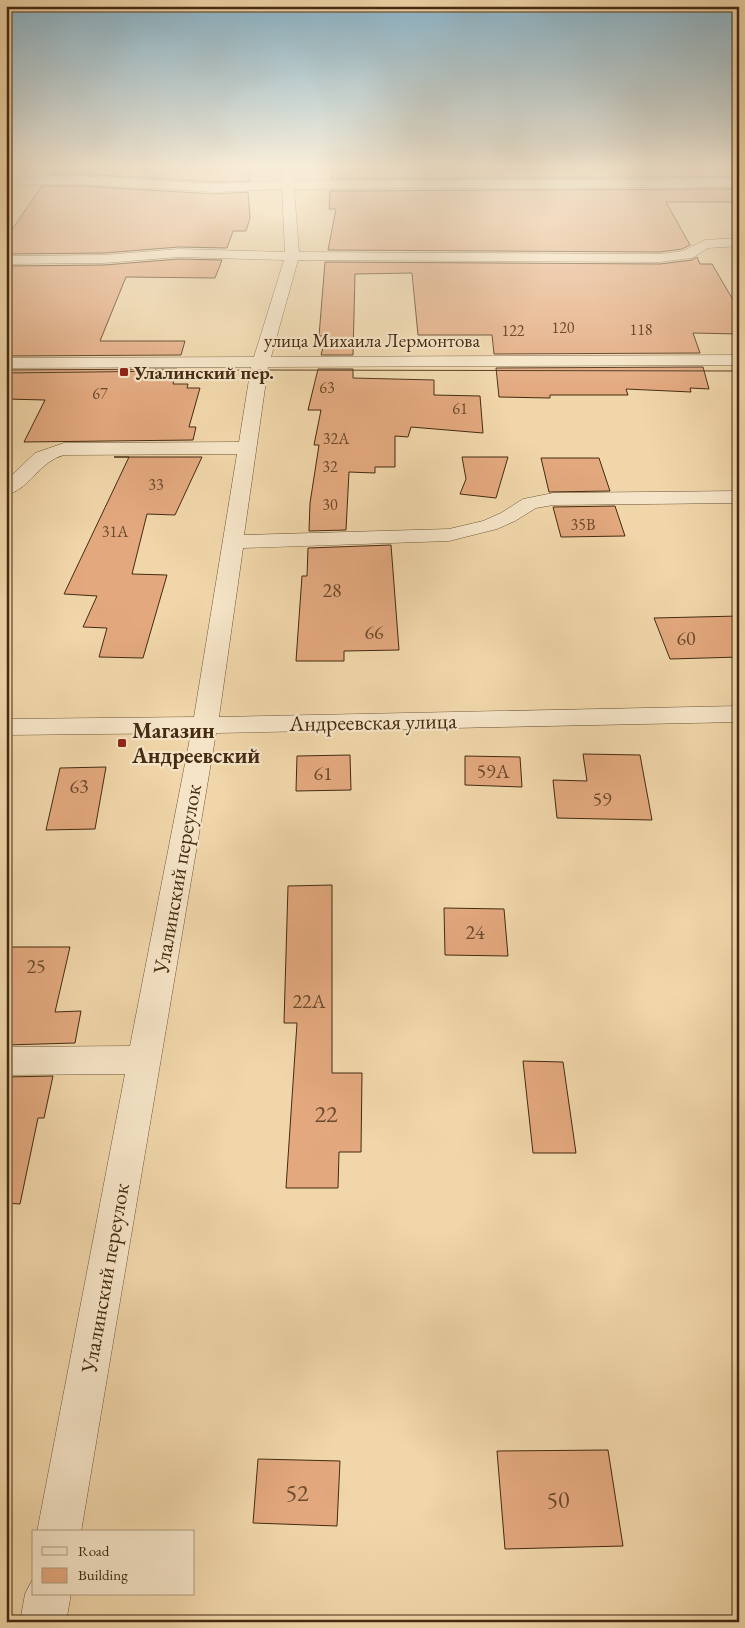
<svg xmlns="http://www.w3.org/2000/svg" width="745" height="1628" font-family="'EB Garamond',serif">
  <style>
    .building { fill: #e3a87e; stroke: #442b12 }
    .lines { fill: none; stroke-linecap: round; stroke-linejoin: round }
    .minor-casing { stroke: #6f5638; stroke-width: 1 }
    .minor { fill: #f5e4c7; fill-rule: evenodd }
    .tram { stroke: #442b12; stroke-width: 1 }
    .poi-dot { fill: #8f2418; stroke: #f5e4c7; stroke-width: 2 }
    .labels { text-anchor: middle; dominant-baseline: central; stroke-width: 4.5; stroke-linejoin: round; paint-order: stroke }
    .far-number-label { font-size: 16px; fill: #6c4a2d }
    .far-street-label { font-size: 19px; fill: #442b12; stroke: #f5e4c7 }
    .far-poi-label { font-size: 19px; font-weight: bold; fill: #442b12; stroke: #f5e4c7; text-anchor: start }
    .number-label { font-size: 20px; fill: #6c4a2d }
    .street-label { font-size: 22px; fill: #442b12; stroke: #f5e4c7 }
    .poi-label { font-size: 22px; font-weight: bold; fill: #442b12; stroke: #f5e4c7; text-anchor: start }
    .near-number-label { font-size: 24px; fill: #6c4a2d }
  </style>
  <rect width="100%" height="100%" fill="#f0d6a9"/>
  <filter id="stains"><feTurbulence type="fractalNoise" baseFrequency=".004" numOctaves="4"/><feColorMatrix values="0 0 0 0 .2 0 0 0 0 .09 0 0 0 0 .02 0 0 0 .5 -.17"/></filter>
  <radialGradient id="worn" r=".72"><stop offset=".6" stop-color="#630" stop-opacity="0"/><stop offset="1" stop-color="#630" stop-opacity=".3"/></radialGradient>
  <g class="building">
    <polygon points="55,168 251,168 250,181 215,182 80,174 50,175"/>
    <polygon points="332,168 739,168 739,177 331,179"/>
    <polygon points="42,186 80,186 215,194 248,192 250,218 246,231 233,231 227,248 179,247 104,253 6,254 6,238"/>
    <polygon points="739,189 739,202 666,202 690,245 682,249 660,252 328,250 336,209 329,209 330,191"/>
    <polygon points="697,257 700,264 712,264 739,310 739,334 693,333 700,353 494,354 492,335 418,335 412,273 355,274 353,355 321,355 326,336 319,336 325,262 660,264 692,260"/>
    <polygon points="179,259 222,260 215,278 126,277 100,341 185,341 181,355 6,356 6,266 104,265"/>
    <polygon points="703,367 709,389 690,388 691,392 626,389 628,395 550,395 550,398 499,397 496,368"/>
    <polygon points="177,369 173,384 188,384 187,388 200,388 189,427 196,427 193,440 24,442 45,400 6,399 6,370"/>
    <polygon points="318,369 353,369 353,378 434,380 434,395 480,396 483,433 411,427 408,437 395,436 395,467 375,467 375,473 349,472 346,530 309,531 310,503 319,445 314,445 321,410 308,410"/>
    <polygon points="114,457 202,457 175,515 147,514 132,574 167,575 143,658 99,657 107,628 83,627 97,596 64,594 129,457"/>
    <polygon points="462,457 508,457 496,498 460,494 466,479"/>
    <polygon points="541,458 599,458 610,491 549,492"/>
    <polygon points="615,506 625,536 561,537 553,507"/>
    <polygon points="391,545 399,650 344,651 344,661 296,661 302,576 307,576 308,548"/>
    <polygon points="739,616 739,657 670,659 654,618"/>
    <polygon points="583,754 640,755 652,820 557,818 553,780 587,781"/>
    <polygon points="350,755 351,790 296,791 297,756"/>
    <polygon points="465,756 520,757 522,787 465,785"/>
    <polygon points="106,767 95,829 46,830 60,768"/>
    <polygon points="332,885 332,1073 362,1073 361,1152 339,1152 338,1188 286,1188 297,1023 284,1023 288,886"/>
    <polygon points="444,908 504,909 508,956 445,955"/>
    <polygon points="6,947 70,947 55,1012 81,1011 75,1043 6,1045"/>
    <polygon points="523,1061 563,1062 576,1153 533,1153"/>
    <polygon points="53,1076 44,1118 38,1118 20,1204 6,1203 6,1077"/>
    <polygon points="608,1450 623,1546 505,1549 497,1451"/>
    <polygon points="258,1459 340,1461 337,1526 253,1523"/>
  </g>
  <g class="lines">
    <g class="minor-casing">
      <g id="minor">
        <path d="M281 168H293L294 181 739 179V187L294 189 299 252 660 254 683 251 705 240 739 238V246L708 248 692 258 660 262 298 260 271 357 739 355V365L268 367 244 535 449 529 483 521 501 513 523 499 553 493 739 491V503L553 505 536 508 515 521 497 529 449 541 243 548 219 717 739 706V722L216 733 81 1532H37L125 1074 6 1075V1047L130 1046 191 733 6 735V719L194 717 237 454 64 455C39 461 31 489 6 495V481L35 453 64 443 239 442 251 367 6 368V358L254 357 284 260 179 257 104 263 6 264V256L104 255 179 249 285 252 282 189 215 192 80 184 6 185V177L80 176 215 184 282 181Z"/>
        <polygon points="34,1577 34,1594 71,1594 66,1622 20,1622 25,1594"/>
      </g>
    </g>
    <use href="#minor" class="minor"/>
    <polyline class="tram" points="6,373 260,370 739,371"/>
  </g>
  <linearGradient id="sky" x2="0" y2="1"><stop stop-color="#89b6cd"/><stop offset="0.42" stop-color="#f8edd8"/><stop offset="1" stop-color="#f8edd8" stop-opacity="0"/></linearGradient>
  <rect width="745" height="396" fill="url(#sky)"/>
  <g class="poi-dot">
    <rect x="119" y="367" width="10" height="10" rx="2.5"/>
    <rect x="117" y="738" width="10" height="10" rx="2.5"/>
  </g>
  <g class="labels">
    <g class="far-number-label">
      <text x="563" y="327">120</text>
      <text x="641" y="329">118</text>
      <text x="513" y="330">122</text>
      <text x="327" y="387">63</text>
      <text x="100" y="393">67</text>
      <text x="460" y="408">61</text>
      <text x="336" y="438">32А</text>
      <text x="330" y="466">32</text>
      <text x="156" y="484">33</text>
      <text x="330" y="504">30</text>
      <text x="583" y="524">35В</text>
      <text x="115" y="531">31А</text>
    </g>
    <g class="far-street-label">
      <text x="372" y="340">улица Михаила Лермонтова</text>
    </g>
    <g class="far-poi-label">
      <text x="134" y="372">Улалинский пер.</text>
    </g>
    <g class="number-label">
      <text x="332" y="590">28</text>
      <text x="374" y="632">66</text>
      <text x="686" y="638">60</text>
      <text x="493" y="771">59А</text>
      <text x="323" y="773">61</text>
      <text x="79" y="786">63</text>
      <text x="602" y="799">59</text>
      <text x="475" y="932">24</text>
      <text x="36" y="966">25</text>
      <text x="309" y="1001">22А</text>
    </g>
    <g class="street-label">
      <text transform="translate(373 722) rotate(-1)">Андреевская улица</text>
      <text transform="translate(177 879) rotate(-80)">Улалинский переулок</text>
      <text transform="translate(105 1278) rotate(-80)">Улалинский переулок</text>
    </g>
    <g class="poi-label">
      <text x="132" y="730">Магазин<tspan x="132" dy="25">Андреевский</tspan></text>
    </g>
    <g class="near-number-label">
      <text x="326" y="1113">22</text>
      <text x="297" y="1492">52</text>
      <text x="558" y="1499">50</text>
    </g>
  </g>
  <rect width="745" height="1628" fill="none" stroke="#f0d6a9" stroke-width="25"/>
  <rect x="8" y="8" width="730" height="1613" fill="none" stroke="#442b12" stroke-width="2.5"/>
  <rect x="12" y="12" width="720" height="1603" fill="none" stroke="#442b12"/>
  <rect x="32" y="1530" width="162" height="65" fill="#f5e4c7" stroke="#ae9a7f"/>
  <rect x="42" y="1547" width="25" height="8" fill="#f5e4c7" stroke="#ae9a7f"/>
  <text x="78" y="1556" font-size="15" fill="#442b12">Road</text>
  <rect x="42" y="1568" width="25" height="15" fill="#e3a87e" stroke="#ae9a7f"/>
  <text x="78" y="1580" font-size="15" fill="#442b12">Building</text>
  <rect width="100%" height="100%" filter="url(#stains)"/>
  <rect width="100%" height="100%" fill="url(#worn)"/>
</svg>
